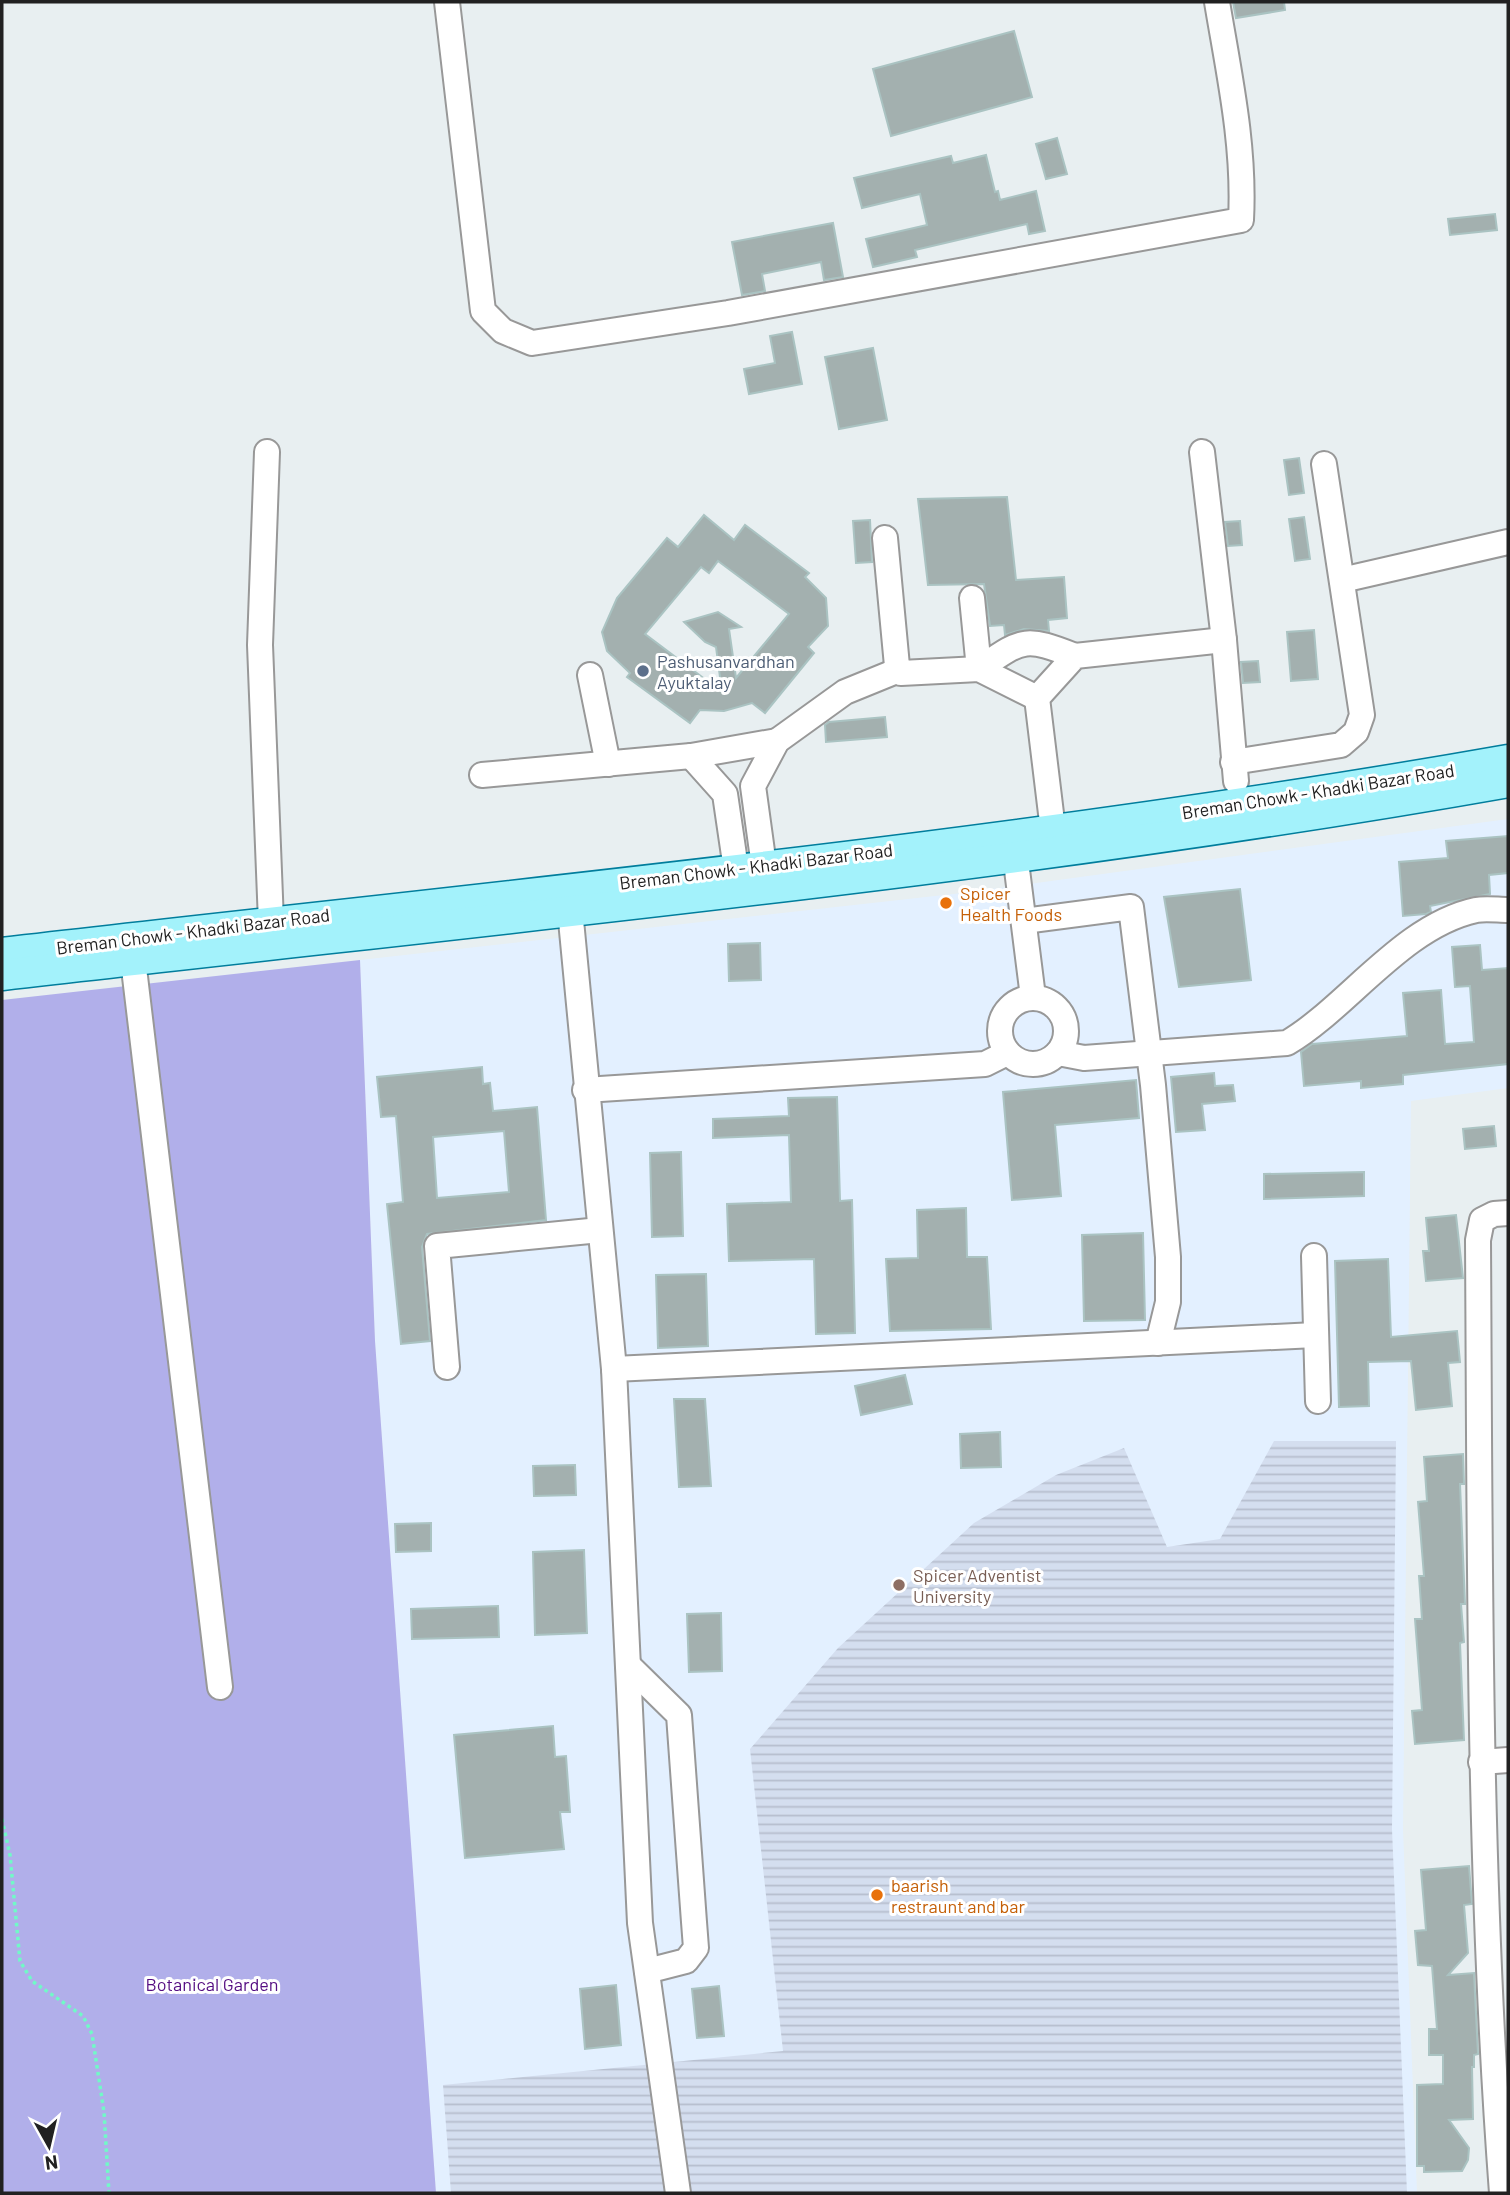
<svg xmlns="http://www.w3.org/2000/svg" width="1510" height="2195" font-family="Barlow,sans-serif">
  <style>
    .education { fill: #e3f0ff }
    .farmland { fill: url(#farmland-rules) }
    .garden { fill: #b1afea }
    .building { fill: #a3b0af; stroke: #aac3c2; stroke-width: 2; fill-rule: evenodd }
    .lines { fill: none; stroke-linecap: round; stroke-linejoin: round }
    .minor-casing { stroke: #989898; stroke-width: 28 }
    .major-casing { stroke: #017d9c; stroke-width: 33 }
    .path { stroke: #71f9c7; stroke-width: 3.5; stroke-dasharray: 3.5 3.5; stroke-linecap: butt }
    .minor { stroke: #fff; stroke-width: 24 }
    .major { stroke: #a3f2fb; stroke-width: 30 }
    .service-dot { fill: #5c6f8a; stroke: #fff; stroke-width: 2.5 }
    .food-dot { fill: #e8710a; stroke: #fff; stroke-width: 2.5 }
    .education-dot { fill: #8d6e63; stroke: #fff; stroke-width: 2.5 }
    .labels { text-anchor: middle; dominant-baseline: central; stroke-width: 6; stroke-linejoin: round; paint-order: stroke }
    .service-label { font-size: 18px; fill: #4e5e75; stroke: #fff; text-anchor: start }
    .street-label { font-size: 18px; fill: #212121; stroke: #fff }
    .food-label { font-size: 18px; fill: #c56008; stroke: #fff; text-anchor: start }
    .education-label { font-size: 18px; fill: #785e54; stroke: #fff; text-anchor: start }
    .park-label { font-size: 18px; fill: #540d81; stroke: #fff }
  </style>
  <defs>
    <pattern id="farmland-rules" width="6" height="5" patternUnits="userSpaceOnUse" patternTransform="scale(1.75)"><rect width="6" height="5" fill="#d4deef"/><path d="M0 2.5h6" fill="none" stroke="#b6becd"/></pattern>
  </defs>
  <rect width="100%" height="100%" fill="#e8eff1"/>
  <polygon class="education" points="1508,819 1508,1088 1411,1101 1403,1829 1417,2193 436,2193 375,1341 360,960 962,893"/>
  <polygon class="farmland" points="1274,1441 1396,1441 1392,1829 1407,2193 451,2193 443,2085 783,2051 750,1749 838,1648 974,1523 1056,1475 1124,1448 1167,1547 1220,1539"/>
  <polygon class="garden" points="360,960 375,1341 436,2193 2,2193 2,1000"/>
  <g class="building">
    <polygon points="1233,2 1284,2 1285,10 1236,18"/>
    <polygon points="1014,31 1032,97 891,136 873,69"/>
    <polygon points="1057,138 1067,174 1046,179 1036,144"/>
    <polygon points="986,155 995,192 998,191 1000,200 1036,191 1045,231 1029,234 1027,224 915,250 917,257 873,267 866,239 927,225 920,194 862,208 854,178 951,156 953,163"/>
    <polygon points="1495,214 1497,230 1450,235 1448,219"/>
    <polygon points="833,223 843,277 824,280 821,262 762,274 765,291 742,295 732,242"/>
    <polygon points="792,332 802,384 749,394 744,369 775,363 770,336"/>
    <polygon points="873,348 887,420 839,429 825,357"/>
    <polygon points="1299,458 1304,493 1289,495 1284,460"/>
    <polygon points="1007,497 1016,580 1064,577 1067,618 1048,620 1049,631 1024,629 1005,635 1004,625 990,626 984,584 928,585 918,499"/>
    <path d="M704 515 734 540 745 525 809 573 805 577 826 598 828 626 808 647 814 653 765 713 752 703 724 711 700 710 690 723 627 677 630 673 607 651 602 632 617 598 667 538 678 547ZM718 561 789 614 736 678 729 629 741 627 718 612 684 622 705 642 716 647 722 692 645 634 701 567 709 573Z"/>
    <polygon points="1304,517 1310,559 1295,561 1289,519"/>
    <polygon points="870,520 872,562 856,563 853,521"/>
    <polygon points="1240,521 1242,545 1228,546 1225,522"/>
    <polygon points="1314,630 1318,679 1291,681 1287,632"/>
    <polygon points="1258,661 1260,682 1243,683 1241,662"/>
    <polygon points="885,717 887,737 826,742 825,725 829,722"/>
    <polygon points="1508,836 1508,873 1489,875 1490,894 1430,906 1431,912 1426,914 1403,916 1399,862 1448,858 1446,841"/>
    <polygon points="1240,889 1251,980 1179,987 1164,897"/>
    <polygon points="760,943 761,980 729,981 728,944"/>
    <polygon points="1480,945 1482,970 1508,968 1508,1064 1403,1075 1403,1084 1361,1088 1361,1081 1304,1086 1301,1052 1312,1044 1407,1036 1403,993 1441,990 1445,1044 1474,1042 1470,986 1455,987 1452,947"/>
    <path d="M482 1067 483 1084 490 1083 493 1111 537 1107 546 1220 427 1234 422 1247 430 1341 401 1344 387 1204 403 1202 396 1116 381 1117 377 1077ZM504 1131 509 1192 437 1198 433 1137Z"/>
    <polygon points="1214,1073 1215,1086 1233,1085 1235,1101 1202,1104 1205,1130 1176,1132 1171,1077"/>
    <polygon points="1136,1080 1139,1118 1055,1125 1061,1196 1012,1200 1003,1092"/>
    <polygon points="837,1097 840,1201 852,1200 855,1333 816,1334 814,1259 729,1261 727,1204 791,1202 789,1135 713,1138 713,1119 789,1116 788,1098"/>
    <polygon points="1494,1126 1496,1146 1465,1149 1463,1129"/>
    <polygon points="681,1152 683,1236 652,1237 650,1153"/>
    <polygon points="1364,1172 1364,1196 1264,1199 1264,1174"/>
    <polygon points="966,1208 967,1257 987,1257 991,1329 890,1331 886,1259 918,1258 917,1210"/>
    <polygon points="1456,1215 1463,1278 1426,1281 1423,1251 1429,1251 1426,1218"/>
    <polygon points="1143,1233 1145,1320 1084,1321 1082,1235"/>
    <polygon points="1388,1259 1391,1337 1457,1331 1460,1362 1448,1363 1452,1406 1416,1410 1411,1361 1368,1362 1369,1406 1339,1407 1335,1261"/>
    <polygon points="706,1274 708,1346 658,1348 656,1275"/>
    <polygon points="905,1375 912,1404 861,1415 855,1386"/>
    <polygon points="674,1399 705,1399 711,1486 679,1487"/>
    <polygon points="1000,1432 1001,1467 961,1468 960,1434"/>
    <polygon points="1463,1454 1464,1484 1460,1484 1465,1604 1461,1604 1464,1642 1460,1643 1464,1740 1415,1744 1412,1711 1422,1710 1415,1619 1422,1619 1419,1576 1424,1576 1418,1502 1427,1501 1424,1457"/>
    <polygon points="575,1465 576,1495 534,1496 533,1466"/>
    <polygon points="431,1523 431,1551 396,1552 395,1524"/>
    <polygon points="584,1550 587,1633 535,1635 533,1552"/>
    <polygon points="498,1606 499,1637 412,1639 411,1609"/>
    <polygon points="721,1613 722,1671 689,1672 687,1614"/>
    <polygon points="553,1726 555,1757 566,1756 570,1812 560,1812 564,1849 465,1858 454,1735"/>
    <polygon points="1469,1866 1472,1904 1464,1905 1468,1953 1448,1975 1474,1973 1478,2054 1474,2055 1474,2067 1472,2067 1473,2119 1449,2120 1469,2148 1468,2160 1462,2171 1424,2172 1424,2166 1417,2166 1417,2085 1443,2084 1443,2055 1429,2055 1429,2029 1437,2029 1432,1966 1418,1965 1415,1931 1426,1930 1421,1870"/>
    <polygon points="616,1985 621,2045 585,2049 580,1989"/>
    <polygon points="719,1986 724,2036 697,2038 692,1989"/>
  </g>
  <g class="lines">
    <g class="minor-casing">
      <g id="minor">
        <path d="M447 2 483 311 503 331 532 343 728 313 1241 220C1245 146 1229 74 1217 2"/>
        <polyline points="267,452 260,645 271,922"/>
        <polyline points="1202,452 1224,640 1236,781"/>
        <polyline points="885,538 897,666 901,673 979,669 1037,698"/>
        <polyline points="1342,580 1508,542"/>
        <path d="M972 598 979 669C1023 639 1024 636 1075 656"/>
        <polyline points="590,675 608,764"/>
        <polyline points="1233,762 1341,745 1356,732 1362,715 1324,464"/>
        <polyline points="482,775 691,756"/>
        <polyline points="1053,830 1037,698 1075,656 1224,640"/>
        <polyline points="1013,838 1033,997"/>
        <polyline points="764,866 753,786 777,741 845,692 899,670"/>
        <polyline points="736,869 725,794 691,756 777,741"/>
        <polyline points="570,910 614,1369 640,1923 678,2193"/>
        <polyline points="1024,921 1131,907 1153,1085 1168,1257 1168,1302 1158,1343"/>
        <polyline points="133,960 220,1687"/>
        <circle cx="1033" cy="1031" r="33"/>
        <path d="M1058 1053 1084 1058 1287 1043C1347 1008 1402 926 1476 910 1486 908 1498 910 1508 910"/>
        <polyline points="585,1090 985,1064 1007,1053"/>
        <polyline points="1314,1256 1318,1401"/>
        <polyline points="447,1367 437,1246 600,1230"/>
        <polyline points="614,1369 1315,1335"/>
        <polyline points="628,1665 679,1715 694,1922 696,1948 686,1961 647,1971"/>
        <polyline points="1481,1762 1508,1760"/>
        <path d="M1502 2193C1478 1876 1480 1558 1478 1240L1482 1220 1494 1214 1508 1213"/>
      </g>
    </g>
    <g class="major-casing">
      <g id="major">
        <path d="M2 953C504 895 1010 848 1508 760"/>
        <path d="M2 975C504 917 1010 870 1508 782"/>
      </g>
    </g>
    <polyline class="path" points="2,1819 10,1855 20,1961 32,1981 83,2016 92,2034 104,2112 109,2193"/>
    <use href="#minor" class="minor"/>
    <use href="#major" class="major"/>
  </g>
  <circle class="service-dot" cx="643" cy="671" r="7"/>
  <g class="food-dot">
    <circle cx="946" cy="903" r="7"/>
    <circle cx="877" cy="1895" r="7"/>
  </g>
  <circle class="education-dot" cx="899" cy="1585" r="7"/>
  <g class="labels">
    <g class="service-label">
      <text x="657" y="661">Pashusanvardhan<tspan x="657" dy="21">Ayuktalay</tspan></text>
    </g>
    <g class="street-label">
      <text transform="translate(1318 791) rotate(-9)">Breman Chowk - Khadki Bazar Road</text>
      <text transform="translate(756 866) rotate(-7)">Breman Chowk - Khadki Bazar Road</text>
      <text transform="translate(193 931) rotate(-7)">Breman Chowk - Khadki Bazar Road</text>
    </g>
    <g class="food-label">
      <text x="960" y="893">Spicer<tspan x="960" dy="21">Health Foods</tspan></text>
      <text x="891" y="1885">baarish<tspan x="891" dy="21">restraunt and bar</tspan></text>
    </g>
    <g class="education-label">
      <text x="913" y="1575">Spicer Adventist<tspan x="913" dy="21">University</tspan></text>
    </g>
    <g class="park-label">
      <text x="212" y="1984">Botanical Garden</text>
    </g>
  </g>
  <rect width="1510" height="2195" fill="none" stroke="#212121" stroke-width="7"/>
  <g transform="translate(49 2146) rotate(172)" stroke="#ffffff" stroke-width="5" paint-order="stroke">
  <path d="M0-5L12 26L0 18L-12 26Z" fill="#212121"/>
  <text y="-10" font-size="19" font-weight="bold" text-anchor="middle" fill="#212121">N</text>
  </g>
</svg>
